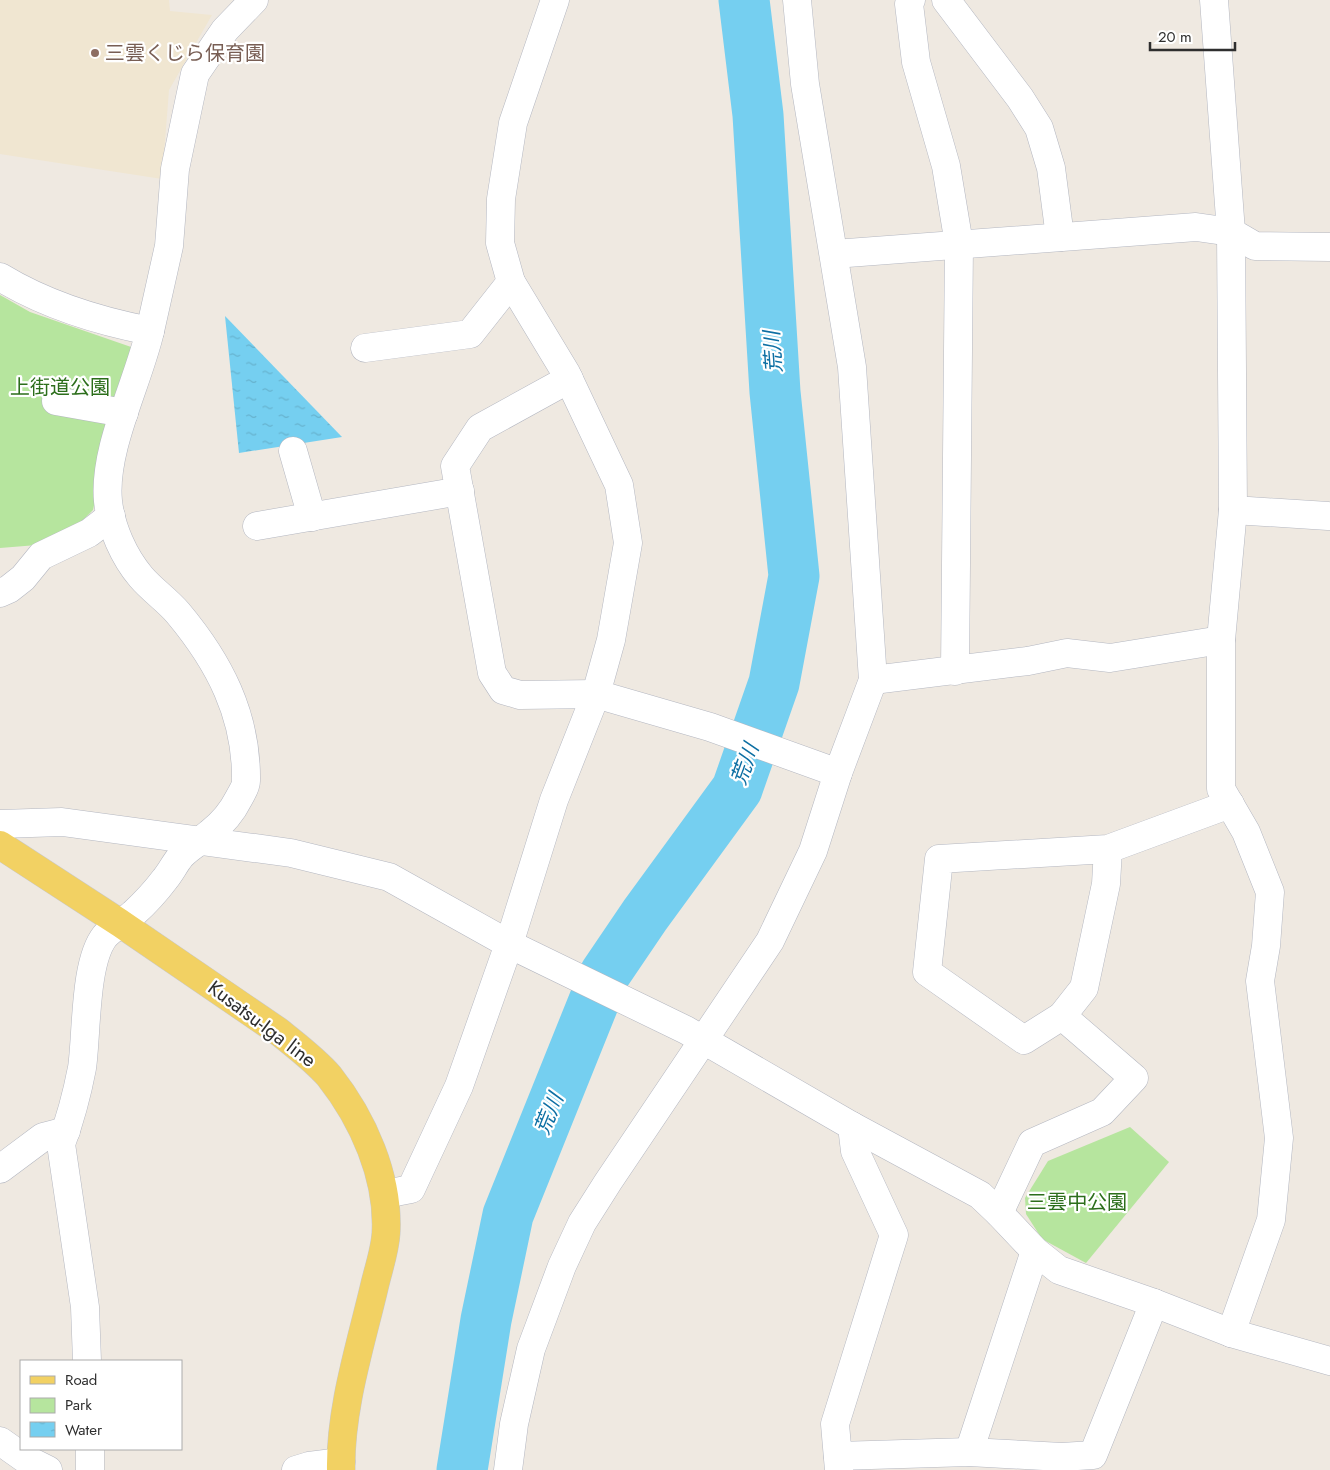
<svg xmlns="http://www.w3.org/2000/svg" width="1330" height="1470" font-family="Jost,'Noto Sans JP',sans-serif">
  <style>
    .education { fill: #f0e6d1 }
    .park { fill: #b6e59e }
    .water { fill: url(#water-ripples) }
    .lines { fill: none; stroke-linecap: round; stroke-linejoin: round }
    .river { stroke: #75cff0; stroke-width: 51 }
    .minor-casing { stroke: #b4b7c1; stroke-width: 29 }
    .major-casing { stroke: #c9c9c9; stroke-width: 29 }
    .minor { stroke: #fff; stroke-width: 28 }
    .major { stroke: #f2d163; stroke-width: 28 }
    .education-dot { fill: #8d6e63; stroke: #fff; stroke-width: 2 }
    .labels { text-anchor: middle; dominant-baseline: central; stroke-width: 4.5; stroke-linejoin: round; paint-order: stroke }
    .education-label { font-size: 20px; fill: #785e54; stroke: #fff; text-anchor: start }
    .park-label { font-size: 20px; fill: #2c6e1b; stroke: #fff }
    .street-label { font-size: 20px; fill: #2e2e2e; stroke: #fff }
    .water-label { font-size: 21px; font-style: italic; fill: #0d6fa3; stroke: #fff }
  </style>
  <defs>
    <pattern id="water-ripples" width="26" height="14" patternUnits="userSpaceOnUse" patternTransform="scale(1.25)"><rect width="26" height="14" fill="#75cff0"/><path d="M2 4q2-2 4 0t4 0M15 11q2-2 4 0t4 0" fill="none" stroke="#66b2ce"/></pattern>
  </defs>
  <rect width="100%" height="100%" fill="#efe9e1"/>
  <polygon class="education" points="0,0 169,0 170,11 212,15 169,90 162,179 0,154"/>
  <g class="park">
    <polygon points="0,295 30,312 134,348 98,487 93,510 82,521 37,545 0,548"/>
    <polygon points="1130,1127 1169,1162 1086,1263 1042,1239 1026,1214 1025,1198 1048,1161"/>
  </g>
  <polygon class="water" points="225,316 342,437 239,453"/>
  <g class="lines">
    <polyline class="river" points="462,1470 486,1320 508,1215 605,974 645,915 737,789 774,683 794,576 775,392 758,115 744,0"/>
    <g class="minor-casing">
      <g id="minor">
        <polyline points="911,0 909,4 916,62 946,166 959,244 955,671"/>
        <polyline points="946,0 1020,98 1039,128 1051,168 1060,237"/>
        <polyline points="1214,0 1231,232 1233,510 1221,640 1221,789 1246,832 1270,892 1266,946 1260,981 1279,1138 1271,1220 1231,1333"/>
        <polyline points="834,254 1196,227 1231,232 1255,246 1330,247"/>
        <path d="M0 277C46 305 98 321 150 331L169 246 175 169 195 74 225 30 254 0"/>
        <polyline points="365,348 470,334 511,282"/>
        <polyline points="569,379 480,428 455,466 492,673 503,690 520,695 596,694 710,727 838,773"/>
        <polyline points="56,401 124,413"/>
        <polyline points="293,451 312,517"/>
        <polyline points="1233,510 1328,516"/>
        <polyline points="257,526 460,491"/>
        <polyline points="0,593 9,589 23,578 41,556 89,533 111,516"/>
        <polyline points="873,680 1028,661 1067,653 1110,658 1221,640"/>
        <polyline points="0,824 62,822 291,853 389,877 509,944 686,1030 852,1126 980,1195 999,1213 1035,1251 1059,1270 1154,1303 1231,1333 1330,1361"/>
        <polyline points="1108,849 1106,884 1084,988 1062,1016 1024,1040 927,972 939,859 1108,849 1230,804"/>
        <polyline points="0,1169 43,1137 66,1131"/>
        <polyline points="385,1194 411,1189 459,1086 509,944 554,800 596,694 611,640 628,543 619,485 566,373 511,282 500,243 501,199 513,123 555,0"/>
        <polyline points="999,1213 1032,1143 1102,1112 1134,1078 1062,1016"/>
        <path d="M87 1361 85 1307 61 1144C70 1120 77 1094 82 1068 87 1034 84 962 105 936 113 927 125 922 134 913 145 903 156 891 165 879 171 872 175 863 181 856 189 847 201 841 210 833 223 823 232 812 239 798 242 792 246 787 246 781 247 715 219 662 178 613 167 600 152 590 141 577 124 557 111 528 108 501 103 449 138 383 150 331"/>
        <polyline points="0,1441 24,1458 48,1470"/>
        <polyline points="90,1449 90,1470"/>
        <polyline points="969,1452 1035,1251"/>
        <polyline points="838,1456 969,1452 1062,1457 1093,1455 1154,1303"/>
        <polyline points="296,1470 309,1466 341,1462"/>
        <polyline points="508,1470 514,1424 531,1349 562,1266 582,1223 608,1182 770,941 813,851 838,773 873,680 852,367 805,84 797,0"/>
        <polyline points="839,1470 835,1424 894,1235 855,1151 852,1126"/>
      </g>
    </g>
    <g class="major-casing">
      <path id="major" d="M0 845 120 923 278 1031C295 1045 314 1059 329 1076 363 1119 389 1177 386 1233 385 1251 378 1270 374 1288 360 1347 340 1409 341 1470"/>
    </g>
    <use href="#minor" class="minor"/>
    <use href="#major" class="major"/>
  </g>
  <circle class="education-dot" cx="95" cy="53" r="5"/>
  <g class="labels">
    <g class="education-label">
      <text x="105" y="53">三雲くじら保育園</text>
    </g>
    <g class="park-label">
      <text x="60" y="387">上街道公園</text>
      <text x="1077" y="1202">三雲中公園</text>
    </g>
    <g class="street-label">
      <text transform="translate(262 1024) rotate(37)">Kusatsu-Iga line</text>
    </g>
    <g class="water-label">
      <text transform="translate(773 352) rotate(-94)">荒川</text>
      <text transform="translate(745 764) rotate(-70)">荒川</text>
      <text transform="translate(549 1114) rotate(-68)">荒川</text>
    </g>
  </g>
  <rect x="20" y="1360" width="162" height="90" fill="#ffffff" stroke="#ababab"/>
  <rect x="30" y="1376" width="25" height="8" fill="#f2d163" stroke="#ababab"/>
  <text x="65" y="1385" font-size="15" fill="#2e2e2e">Road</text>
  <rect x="30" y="1398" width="25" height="15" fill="#b6e59e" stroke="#ababab"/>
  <text x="65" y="1410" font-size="15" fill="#2e2e2e">Park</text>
  <rect x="30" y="1422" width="25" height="15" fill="url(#water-ripples)" stroke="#ababab"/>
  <text x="65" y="1435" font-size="15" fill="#2e2e2e">Water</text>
  <path d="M1150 42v8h85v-8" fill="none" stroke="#2e2e2e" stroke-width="2.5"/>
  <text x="1158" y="42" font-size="15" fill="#2e2e2e" stroke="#ffffff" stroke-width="4" paint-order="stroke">20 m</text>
</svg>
